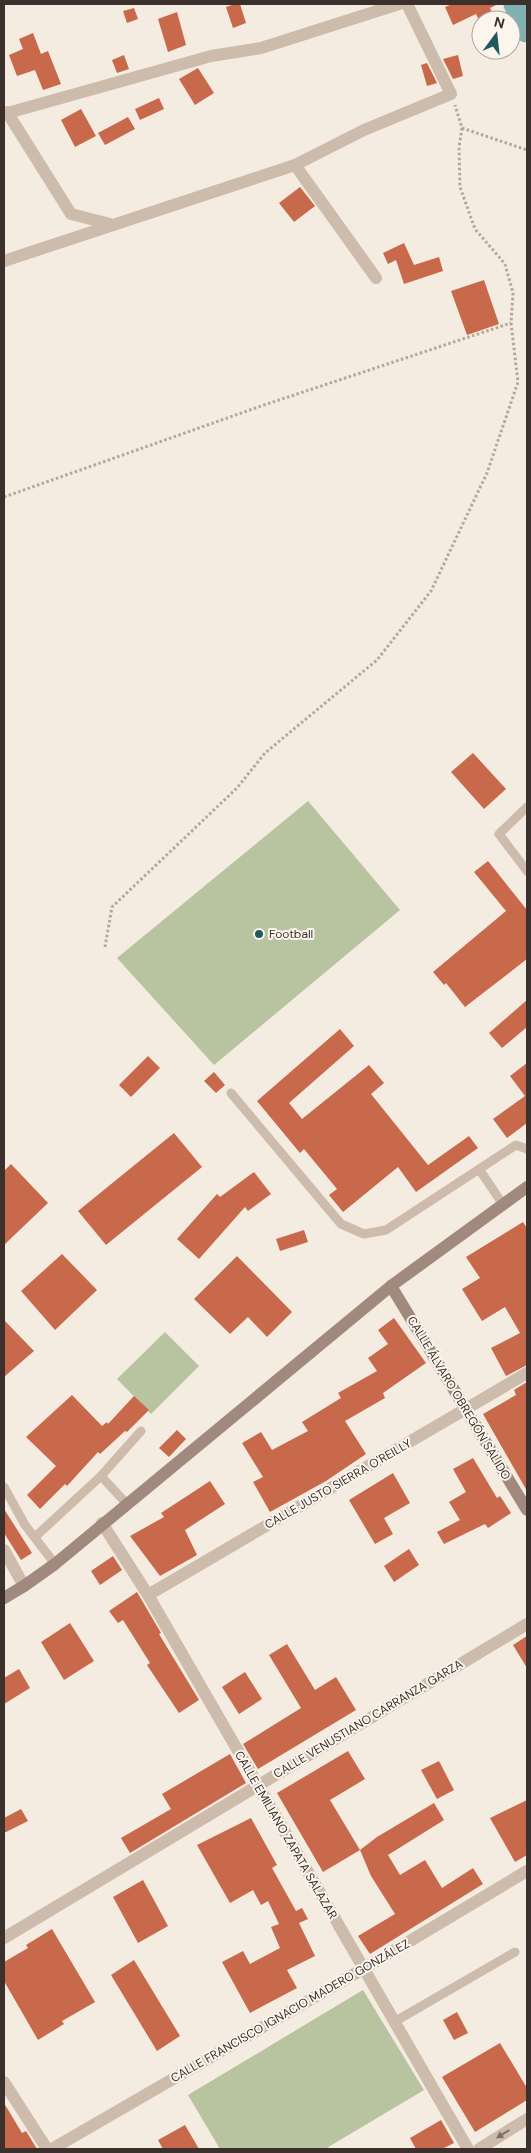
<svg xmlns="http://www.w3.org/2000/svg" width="531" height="2153" font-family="'DM Sans',sans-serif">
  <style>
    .green { fill: #b8c4a0 }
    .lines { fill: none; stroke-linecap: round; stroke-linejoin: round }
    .river { stroke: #7fb0b2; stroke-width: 29 }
    .building { fill: #c8694b }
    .path { stroke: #b9a596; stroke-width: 3; stroke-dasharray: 2.5 2.5; stroke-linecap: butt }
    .lane { stroke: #cdbbac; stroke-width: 9 }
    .street { stroke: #cdbbac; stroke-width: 12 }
    .secondary { stroke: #a18a7d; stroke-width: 12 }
    .oneway { fill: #7d6f65 }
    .poi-dot { fill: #1f5a5e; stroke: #fbf5ee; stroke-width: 2 }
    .labels { text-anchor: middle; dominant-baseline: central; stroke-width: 4; stroke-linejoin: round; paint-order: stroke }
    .poi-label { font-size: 12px; fill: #3b302b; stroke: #fbf5ee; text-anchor: start }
    .street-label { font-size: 12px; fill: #3b302b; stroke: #fbf5ee }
  </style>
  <rect width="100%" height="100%" fill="#f4ebe1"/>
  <g class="green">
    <polygon points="308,801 400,910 214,1065 117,958"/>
    <polygon points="165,1332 199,1366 151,1414 117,1379"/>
    <polygon points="363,1990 424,2090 325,2149 220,2149 188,2095"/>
  </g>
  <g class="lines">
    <polyline class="river" points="518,4 525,17 527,28"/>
  </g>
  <g class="building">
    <polygon points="235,4 240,4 246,23 233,28 226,7"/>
    <polygon points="452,4 498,4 490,8 496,20 479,20 476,14 453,25 445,7"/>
    <polygon points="134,8 138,19 127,23 123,11"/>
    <polygon points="177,12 186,45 168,52 158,19"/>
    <polygon points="33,33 41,54 48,51 61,84 43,90 35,70 17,76 9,55 23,49 19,39"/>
    <polygon points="124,55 129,69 117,73 112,60"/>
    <polygon points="458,55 463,76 453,79 443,59"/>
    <polygon points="427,63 437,83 427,86 421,65"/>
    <polygon points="198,68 214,93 195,105 179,79"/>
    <polygon points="159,98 164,109 140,120 135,109"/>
    <polygon points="81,109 96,136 75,147 61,120"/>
    <polygon points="128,117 135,129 105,145 98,133"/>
    <polygon points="300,187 315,206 294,222 279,203"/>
    <polygon points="404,243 414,265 439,257 443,271 404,284 396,260 388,264 383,253"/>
    <polygon points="484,280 499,324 467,335 451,291"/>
    <polygon points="473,753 506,789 484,809 451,772"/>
    <polygon points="488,861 527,910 527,959 465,1007 446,983 444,985 433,972 506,911 474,872"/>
    <polygon points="527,1000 527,1027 502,1048 489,1033"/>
    <polygon points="340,1029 354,1046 289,1103 302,1119 369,1065 384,1083 371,1094 428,1165 469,1136 478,1148 416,1192 398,1167 343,1212 329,1195 337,1189 304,1149 300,1153 257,1101"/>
    <polygon points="148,1056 160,1068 131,1097 119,1085"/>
    <polygon points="527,1063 527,1123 507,1138 493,1119 525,1096 510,1076"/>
    <polygon points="214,1072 225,1085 216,1093 204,1081"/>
    <polygon points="174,1133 202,1167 106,1245 78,1211"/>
    <polygon points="11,1164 48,1203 4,1245 4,1171"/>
    <polygon points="254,1172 271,1194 248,1211 245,1207 199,1259 177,1239 217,1194 220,1197"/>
    <polygon points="523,1222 527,1228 527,1365 506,1376 491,1348 520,1333 505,1307 482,1321 462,1289 480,1278 466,1257"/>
    <polygon points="304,1230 308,1242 280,1251 276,1239"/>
    <polygon points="62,1254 97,1290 55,1330 21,1291"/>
    <polygon points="237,1256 292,1312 267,1337 248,1317 230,1334 194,1299"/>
    <polygon points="394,1318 426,1363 383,1393 385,1398 345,1421 366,1454 326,1481 270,1512 253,1482 263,1477 242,1443 261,1432 272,1450 308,1431 302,1422 341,1398 338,1393 377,1371 368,1358 388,1344 378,1330"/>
    <polygon points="4,1320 34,1351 4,1377"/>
    <polygon points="527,1382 527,1491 483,1414 516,1395 514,1390"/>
    <polygon points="72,1395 102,1426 107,1422 108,1424 134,1396 149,1410 127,1432 125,1431 100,1454 98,1452 67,1486 65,1484 40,1509 27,1495 56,1466 26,1437"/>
    <polygon points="177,1430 186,1439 169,1457 159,1448"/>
    <polygon points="473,1458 497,1498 500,1496 511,1513 488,1528 485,1524 444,1544 437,1532 460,1520 449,1502 466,1492 453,1469"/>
    <polygon points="393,1473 410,1503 384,1518 393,1534 375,1544 349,1500"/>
    <polygon points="210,1481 225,1504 185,1530 197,1555 160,1576 130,1536 164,1517 161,1513"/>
    <polygon points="4,1509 32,1553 21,1560 4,1533"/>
    <polygon points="409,1549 419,1565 394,1582 384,1566"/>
    <polygon points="113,1556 122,1570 100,1585 91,1571"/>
    <polygon points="137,1592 161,1633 159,1634 199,1700 179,1713 147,1665 150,1663 123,1620 118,1623 109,1611"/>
    <polygon points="70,1623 94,1661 64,1680 41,1642"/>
    <polygon points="527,1636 527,1668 513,1645"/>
    <polygon points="287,1644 315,1690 336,1677 356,1710 258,1769 243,1744 301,1708 269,1655"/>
    <polygon points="19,1669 30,1688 4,1704 4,1678"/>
    <polygon points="245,1672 262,1699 239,1714 222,1687"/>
    <polygon points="348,1751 365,1779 330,1800 360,1850 323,1872 277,1793"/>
    <polygon points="230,1754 246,1783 130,1853 121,1838 171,1809 162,1794"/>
    <polygon points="439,1761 454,1790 437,1799 421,1770"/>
    <polygon points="527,1800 527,1855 515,1862 490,1818"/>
    <polygon points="434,1803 444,1820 388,1855 400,1875 425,1860 442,1888 473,1868 483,1884 370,1954 358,1936 395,1914 371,1876 360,1850 377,1837"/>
    <polygon points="21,1809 28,1821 4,1833 4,1818"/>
    <polygon points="251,1818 277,1865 272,1868 296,1911 302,1908 308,1919 299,1923 315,1956 287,1970 297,1988 250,2013 222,1962 243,1951 250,1964 280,1948 271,1927 279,1924 268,1901 261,1905 253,1890 230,1903 197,1845"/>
    <polygon points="143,1880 168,1926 138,1943 113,1897"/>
    <polygon points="52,1929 95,2002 62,2021 64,2024 38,2040 4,1981 4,1962 28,1948 26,1945"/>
    <polygon points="134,1960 180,2036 157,2051 111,1975"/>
    <polygon points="457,2012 468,2033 454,2040 443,2020"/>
    <polygon points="500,2043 527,2088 527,2100 475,2132 442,2077"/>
    <polygon points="4,2103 22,2133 26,2131 37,2149 4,2149"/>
    <polygon points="441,2120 454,2143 442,2149 416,2149 410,2138"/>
    <polygon points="185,2125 199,2149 163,2149 158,2140"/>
  </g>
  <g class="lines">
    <g class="path">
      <polyline points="462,128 527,150"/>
      <polyline points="4,497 264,405 511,323"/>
      <polyline points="105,947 112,907 237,788 265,753 377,660 431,591 487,473 518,382 511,323 513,293 505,264 475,229 460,187 459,147 462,128 455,105"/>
    </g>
    <g class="lane">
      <polyline points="527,807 499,834 527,871"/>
      <polyline points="231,1093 341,1224 364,1234 386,1230 516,1145 527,1149"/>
      <polyline points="479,1169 502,1203"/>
      <polyline points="101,1476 126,1503"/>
      <polyline points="4,1487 25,1525 55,1564"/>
      <polyline points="35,1537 101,1476 141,1431"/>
      <polyline points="394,2022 515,1952"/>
    </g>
    <g class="street">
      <polyline points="7,112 71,214 110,224"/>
      <polyline points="4,114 211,56 261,48 399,4"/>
      <polyline points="295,165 376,278"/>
      <polyline points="4,261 295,165 364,130 451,94 407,4"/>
      <polyline points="102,1523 148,1595 468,2149"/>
      <polyline points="4,1550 24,1586"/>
      <polyline points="148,1595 527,1373"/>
      <polyline points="4,1938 527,1624"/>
      <polyline points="4,2082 47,2149"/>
      <polyline points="52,2149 363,1969 527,1871"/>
      <polyline points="479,2149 527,2119"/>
    </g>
    <g class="secondary">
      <polyline points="391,1286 527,1510"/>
      <polyline points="4,1598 24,1586 55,1564 391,1286 527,1187"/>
    </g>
  </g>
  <defs><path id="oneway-solid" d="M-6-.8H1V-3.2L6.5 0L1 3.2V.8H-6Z" transform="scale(1.25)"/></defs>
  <use class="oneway" href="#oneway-solid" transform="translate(503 2134) rotate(148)"/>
  <circle class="poi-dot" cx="259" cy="934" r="5"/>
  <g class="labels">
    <g class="poi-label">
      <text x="269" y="934">Football</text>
    </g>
    <g class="street-label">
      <text transform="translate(459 1398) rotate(59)">CALLE ÁLVARO OBREGÓN SALIDO</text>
      <text transform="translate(338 1484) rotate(-30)">CALLE JUSTO SIERRA O'REILLY</text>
      <text transform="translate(368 1719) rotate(-31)">CALLE VENUSTIANO CARRANZA GARZA</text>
      <text transform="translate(286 1835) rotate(60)">CALLE EMILIANO ZAPATA SALAZAR</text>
      <text transform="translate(290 2011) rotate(-30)">CALLE FRANCISCO IGNACIO MADERO GONZÁLEZ</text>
    </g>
  </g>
  <rect width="531" height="2153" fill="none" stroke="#3b302b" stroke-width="10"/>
  <g transform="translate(496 35) rotate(15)"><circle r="24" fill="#fbf5ee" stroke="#aea6a0"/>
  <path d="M0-4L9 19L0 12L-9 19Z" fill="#1f5a5e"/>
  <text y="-8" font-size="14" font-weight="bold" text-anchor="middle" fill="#3b302b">N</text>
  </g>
</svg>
